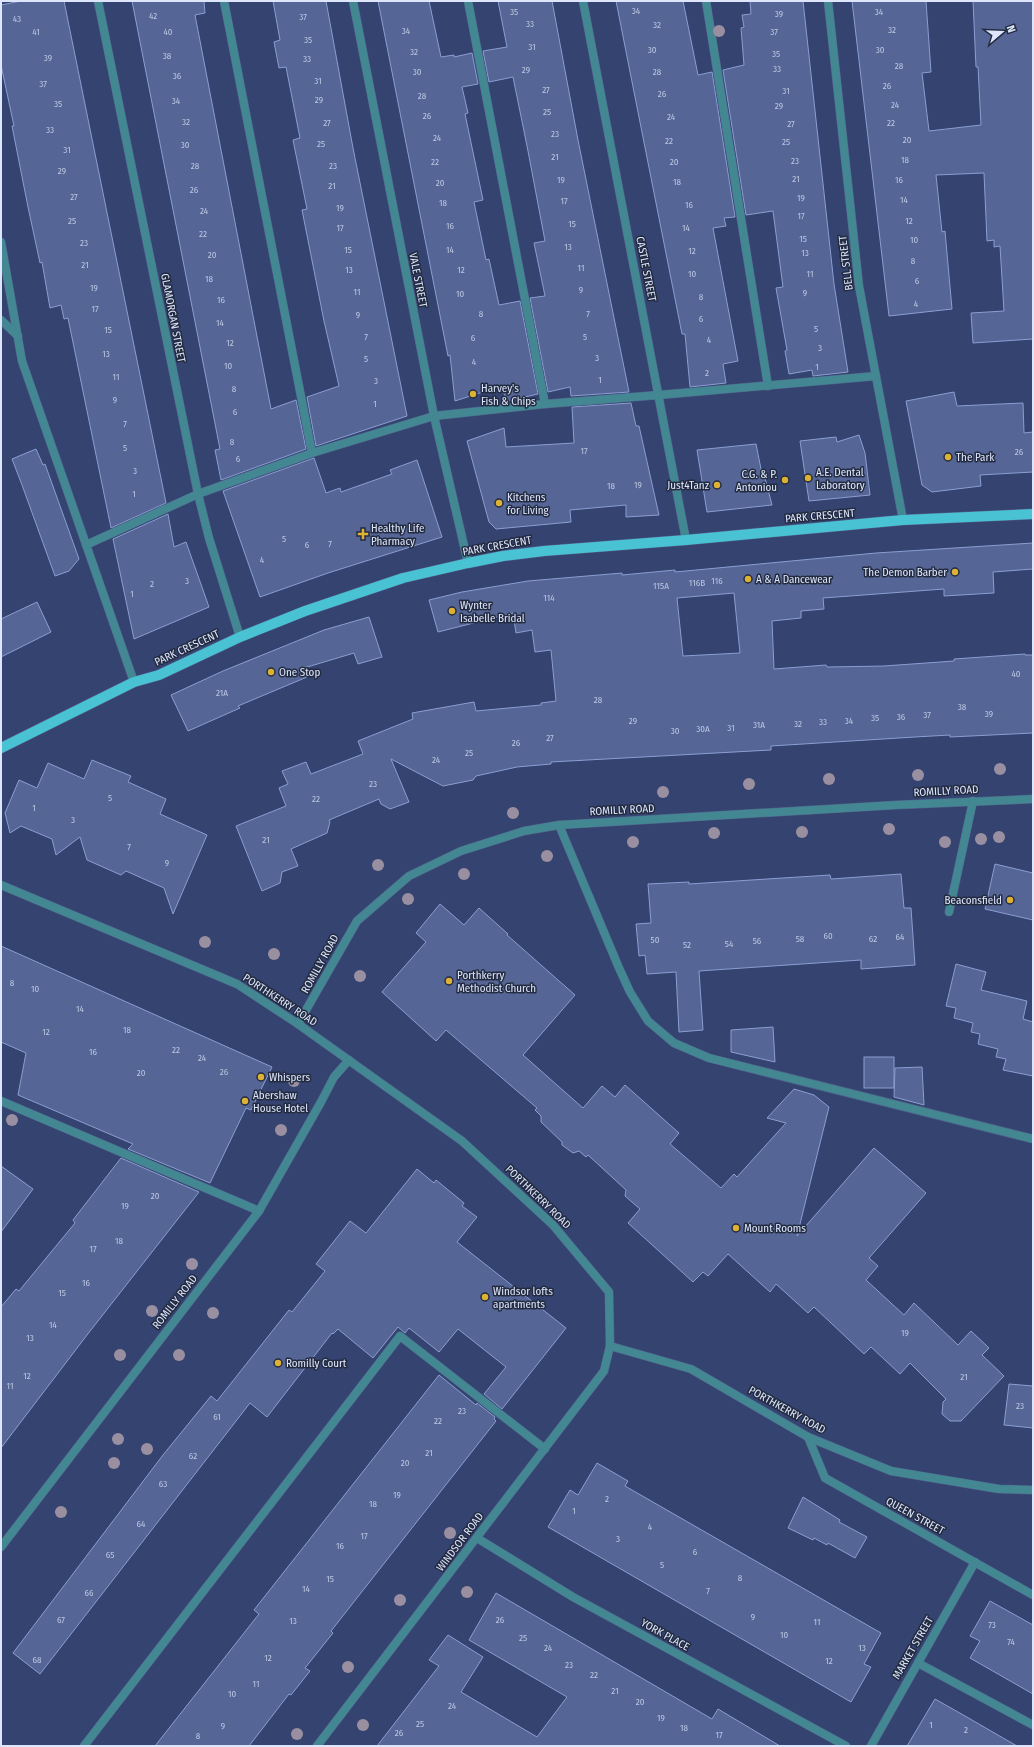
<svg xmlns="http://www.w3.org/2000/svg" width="1034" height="1747" font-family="'Fira Sans Condensed',sans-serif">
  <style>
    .building { fill: #556696; stroke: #8b9ed2; fill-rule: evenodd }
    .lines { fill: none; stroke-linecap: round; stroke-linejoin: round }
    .lane-casing { stroke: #526089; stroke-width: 9 }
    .street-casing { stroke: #526089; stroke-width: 9 }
    .primary-casing { stroke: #526089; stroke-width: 11 }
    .lane { stroke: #428792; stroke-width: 8 }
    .street { stroke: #428792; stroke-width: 8 }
    .primary { stroke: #49c2d3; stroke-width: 10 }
    .tree { fill: #9a8fa0 }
    .poi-dot { fill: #ddb133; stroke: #232b40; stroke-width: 1.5 }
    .labels { text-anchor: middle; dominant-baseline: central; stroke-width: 3; stroke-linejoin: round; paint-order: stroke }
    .number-label { font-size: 9px; fill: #bbc6e2 }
    .street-label { font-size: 11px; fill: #dde6fc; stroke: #232b40 }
    .poi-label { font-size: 11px; fill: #dde6fc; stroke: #232b40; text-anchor: start }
  </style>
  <rect width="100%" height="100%" fill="#344370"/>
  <g class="building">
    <polygon points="21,1 64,1 166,503 111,528 68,318 64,319 61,305 50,308 42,262 40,263 28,207 12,126 14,126 1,65 1,5"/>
    <polygon points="132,1 204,1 205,13 195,15 271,409 296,400 306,449 221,480 215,450 220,449"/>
    <polygon points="273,1 326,1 353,148 407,416 316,446 307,397 339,386 324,321 302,210 307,209 293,140 300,138 286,67 279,68 274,42 280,40"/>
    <polygon points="378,1 429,1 441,57 454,55 454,57 472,53 478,84 462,87 468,113 465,114 483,200 474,202 486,260 489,259 499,305 520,301 538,394 507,401 501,386 455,401 450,355 448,356"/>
    <polygon points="498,1 552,1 578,140 629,392 571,396 570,387 548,392 530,298 545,296 534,243 545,241 528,151 513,77 489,82 483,51 507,47"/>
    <polygon points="616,1 683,1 698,75 712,72 735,217 724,218 726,226 713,228 738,361 723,364 726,383 690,387 685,334 682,334 657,208"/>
    <polygon points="750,1 803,1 834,284 848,372 813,376 812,370 789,374 785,351 787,350 776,288 783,287 773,211 746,215 723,70 744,65 741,28 744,27 742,15 751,14"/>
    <polygon points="852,1 926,1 931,72 922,73 929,131 981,125 978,67 976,67 973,1 1033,1 1033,339 973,343 971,313 1004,311 1000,246 994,247 994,240 987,241 984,173 936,175 942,232 945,231 952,309 889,316"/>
    <polygon points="954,392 957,406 1023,403 1024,433 1033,432 1033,472 980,475 981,486 932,492 922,485 906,401"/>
    <polygon points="631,403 636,426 639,426 659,515 626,517 626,505 570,510 571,522 496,529 489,522 467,441 504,428 506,447 574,443 572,407"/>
    <polygon points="859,435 865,453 870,495 809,501 800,441 836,437 837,442"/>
    <polygon points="756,444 763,479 765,478 772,505 707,512 697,450"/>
    <polygon points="36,449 43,465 45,464 79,559 69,571 55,576 22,485 12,459"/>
    <polygon points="314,458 326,493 340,488 341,492 392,474 390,470 417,460 442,537 328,573 260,597 223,491"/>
    <polygon points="168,514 174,547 186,542 209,607 134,639 113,539"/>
    <path d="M1033 543V569L993 572 994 593 944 596V589L823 598 824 609 801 611V618L772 621 774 669 826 665 827 667 884 666 954 661V659L1025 654V655H1033V733L950 737V735L915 737 771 746V750L551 762V764L517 767 476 776 473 780 443 786 391 759 409 802 390 809 381 804 379 799 329 820 330 822 327 833 291 849 298 866 282 872 280 883 262 891 236 826 286 806 279 788 288 784 282 771 306 762 311 774 363 754 358 741 413 719 412 713 474 702 476 711 541 705V703L556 701 551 650 535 652 532 630 516 633 513 613 438 632 429 600 462 592 528 581 622 573V575L675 570V572L876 553ZM734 593 740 653 683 656 677 598Z"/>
    <polygon points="37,602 51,632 1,657 1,619"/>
    <polygon points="369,617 382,657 358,664 354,653 304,668 307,677 238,706 240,708 188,731 171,695 223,671 324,630"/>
    <polygon points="92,760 131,776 128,782 166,799 160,814 207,835 173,914 164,888 126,871 121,875 87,860 80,837 56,855 52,839 21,826 10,833 5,813 19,780 37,788 48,763 84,779"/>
    <polygon points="995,864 1033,873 1033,920 985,909"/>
    <polygon points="901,874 904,908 911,908 915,965 861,969 861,960 699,971 703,1030 679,1032 676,972 647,974 645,955 639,956 636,924 651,923 648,884 689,882 689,884 830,875 831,879"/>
    <polygon points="440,904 464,925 479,908 508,934 507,935 575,995 523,1055 583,1108 602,1086 615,1097 625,1085 679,1133 670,1144 721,1188 734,1174 737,1177 786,1123 767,1118 794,1089 814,1095 829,1107 797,1236 874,1148 926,1193 869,1258 878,1266 866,1280 904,1315 914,1303 958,1345 971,1331 989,1348 982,1355 1004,1376 961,1421 950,1421 942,1414 943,1402 946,1399 910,1363 900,1374 871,1347 864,1354 814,1307 808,1313 776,1284 770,1292 728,1254 708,1276 703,1272 693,1282 628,1223 640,1209 625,1196 626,1190 588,1155 586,1157 579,1151 573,1153 562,1145 562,1142 541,1122 541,1116 535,1110 537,1108 446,1030 436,1041 382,992 426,942 416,933"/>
    <polygon points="1,946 272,1067 251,1110 246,1108 210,1183 128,1149 133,1144 18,1095 26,1053 1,1042"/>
    <polygon points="956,964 986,972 981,990 1027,1001 1023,1019 1033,1022 1033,1076 1003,1070 1006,1059 996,1057 998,1049 978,1044 980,1034 971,1032 973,1023 954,1018 956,1008 946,1006"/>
    <polygon points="773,1027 775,1062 731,1052 731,1030"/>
    <rect x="864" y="1057" width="30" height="31"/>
    <polygon points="922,1067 924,1105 894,1097 895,1068"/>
    <polygon points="121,1158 199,1192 87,1335 1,1448 1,1307 16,1289 19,1291 75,1223 73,1220"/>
    <polygon points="1,1166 33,1189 1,1232"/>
    <polygon points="417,1169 434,1183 436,1180 464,1203 462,1206 477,1217 457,1242 566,1328 502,1409 484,1394 506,1367 458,1329 439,1352 409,1328 405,1333 398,1327 373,1358 338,1329 333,1334 332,1333 267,1417 250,1403 40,1674 13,1653 163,1455 211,1396 217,1401 289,1310 292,1312 325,1271 316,1264 350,1221 366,1233"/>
    <polygon points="439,1375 476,1405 477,1403 495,1417 494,1419 496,1421 331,1631 333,1633 305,1668 310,1671 291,1695 289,1694 249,1746 155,1746 259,1614 254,1610"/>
    <polygon points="1009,1384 1033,1386 1033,1428 1004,1425"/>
    <polygon points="597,1463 628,1481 625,1486 881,1633 864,1664 871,1667 851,1702 548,1527 570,1490 578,1495"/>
    <polygon points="803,1497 840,1520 839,1522 867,1537 855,1558 828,1543 827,1545 814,1538 813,1540 788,1528"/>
    <polygon points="496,1593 712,1719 718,1709 780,1746 377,1746 439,1666 429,1660 448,1635 483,1657 461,1692 537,1737 567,1697 469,1640"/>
    <polygon points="990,1601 1033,1625 1033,1694 970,1658 980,1641 970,1636"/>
    <polygon points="935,1699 965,1716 1017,1746 907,1746"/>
  </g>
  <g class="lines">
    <g class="lane-casing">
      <g id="lane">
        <polyline points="224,1 312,453"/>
        <polyline points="468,1 545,404"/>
        <polyline points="706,1 768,386"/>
        <polyline points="1,242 22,361 134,682"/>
        <polyline points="1,320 18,336"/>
        <polyline points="86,545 198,494 312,453 434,416 545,404 659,395 876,376"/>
        <polyline points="559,825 619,968 630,992 648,1021 674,1043 709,1058 1033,1139"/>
        <polyline points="949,912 973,801"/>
        <polyline points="1,1101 259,1211"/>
        <polyline points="918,1663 1033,1725"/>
        <polyline points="84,1746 400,1336 545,1449"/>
      </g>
    </g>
    <g class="street-casing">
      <g id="street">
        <polyline points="98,1 198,494 209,538 240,637"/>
        <polyline points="353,1 434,416 468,563"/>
        <polyline points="583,1 686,540"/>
        <polyline points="828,1 859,286 903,520"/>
        <polyline points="1,885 237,984 298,1024 462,1141 553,1225 609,1292 610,1346 691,1369 808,1437 891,1471 999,1489 1033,1490"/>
        <polyline points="298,1024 357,921 409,876 461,851 524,831 559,825 896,805 1033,799"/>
        <polyline points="808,1437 825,1478 1033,1595"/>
        <polyline points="477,1538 573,1597 846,1746"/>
        <polyline points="1,1547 259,1211 321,1102 334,1077 349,1060"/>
        <polyline points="317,1746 604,1371 610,1346"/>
        <polyline points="871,1746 975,1562"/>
      </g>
    </g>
    <g class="primary-casing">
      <polyline id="primary" points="1,748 134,682 159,675 240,637 305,611 403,578 468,563 503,556 544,551 686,540 903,520 1033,514"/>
    </g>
    <use href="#lane" class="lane"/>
    <use href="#street" class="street"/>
    <use href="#primary" class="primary"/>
  </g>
  <g class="tree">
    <circle cx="719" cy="31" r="6"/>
    <circle cx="1000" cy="769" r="6"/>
    <circle cx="918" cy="775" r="6"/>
    <circle cx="829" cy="779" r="6"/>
    <circle cx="749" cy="784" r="6"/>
    <circle cx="663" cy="792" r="6"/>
    <circle cx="513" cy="813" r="6"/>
    <circle cx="889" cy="829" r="6"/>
    <circle cx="802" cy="832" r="6"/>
    <circle cx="714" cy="833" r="6"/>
    <circle cx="999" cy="837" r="6"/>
    <circle cx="981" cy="839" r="6"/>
    <circle cx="633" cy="842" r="6"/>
    <circle cx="945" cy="842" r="6"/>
    <circle cx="547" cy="856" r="6"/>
    <circle cx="378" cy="865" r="6"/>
    <circle cx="464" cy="874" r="6"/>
    <circle cx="408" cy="899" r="6"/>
    <circle cx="205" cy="942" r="6"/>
    <circle cx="274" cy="954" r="6"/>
    <circle cx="360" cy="976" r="6"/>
    <circle cx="294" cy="1081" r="6"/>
    <circle cx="12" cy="1120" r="6"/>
    <circle cx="281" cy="1130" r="6"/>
    <circle cx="192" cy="1264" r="6"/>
    <circle cx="152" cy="1311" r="6"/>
    <circle cx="213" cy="1313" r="6"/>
    <circle cx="120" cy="1355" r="6"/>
    <circle cx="179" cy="1355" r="6"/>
    <circle cx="118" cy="1439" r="6"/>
    <circle cx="147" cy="1449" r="6"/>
    <circle cx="114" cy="1463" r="6"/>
    <circle cx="61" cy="1512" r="6"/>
    <circle cx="450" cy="1533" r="6"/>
    <circle cx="467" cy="1592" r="6"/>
    <circle cx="400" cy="1600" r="6"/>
    <circle cx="348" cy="1667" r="6"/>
    <circle cx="363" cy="1725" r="6"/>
    <circle cx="297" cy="1734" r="6"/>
  </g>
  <g class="poi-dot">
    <circle cx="473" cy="394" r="4"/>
    <circle cx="948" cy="457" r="4"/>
    <circle cx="808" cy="478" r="4"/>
    <circle cx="785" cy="480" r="4"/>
    <circle cx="717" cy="485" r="4"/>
    <circle cx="499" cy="503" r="4"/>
    <path d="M361 528h4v4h4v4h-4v4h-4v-4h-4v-4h4z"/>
    <circle cx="955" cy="572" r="4"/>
    <circle cx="748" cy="579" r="4"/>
    <circle cx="452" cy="611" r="4"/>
    <circle cx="271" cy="672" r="4"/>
    <circle cx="1010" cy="900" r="4"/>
    <circle cx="449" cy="981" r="4"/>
    <circle cx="261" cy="1077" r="4"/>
    <circle cx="245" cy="1101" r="4"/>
    <circle cx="736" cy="1228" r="4"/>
    <circle cx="485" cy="1297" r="4"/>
    <circle cx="278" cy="1363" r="4"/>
  </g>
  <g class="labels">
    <g class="number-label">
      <text x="636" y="11">34</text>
      <text x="514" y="12">35</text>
      <text x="879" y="12">34</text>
      <text x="779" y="14">39</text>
      <text x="153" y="16">42</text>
      <text x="303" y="17">37</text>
      <text x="17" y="19">43</text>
      <text x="530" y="24">33</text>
      <text x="657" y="25">32</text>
      <text x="892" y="30">32</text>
      <text x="406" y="31">34</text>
      <text x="36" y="32">41</text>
      <text x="168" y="32">40</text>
      <text x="774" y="32">37</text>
      <text x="308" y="40">35</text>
      <text x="532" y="47">31</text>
      <text x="652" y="50">30</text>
      <text x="880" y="50">30</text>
      <text x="414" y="52">32</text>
      <text x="776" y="54">35</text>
      <text x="167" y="56">38</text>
      <text x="48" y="58">39</text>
      <text x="307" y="59">33</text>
      <text x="899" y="66">28</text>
      <text x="777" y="69">33</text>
      <text x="526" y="70">29</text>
      <text x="417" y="72">30</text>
      <text x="657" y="72">28</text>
      <text x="177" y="76">36</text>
      <text x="318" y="81">31</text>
      <text x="43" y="84">37</text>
      <text x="887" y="86">26</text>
      <text x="546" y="90">27</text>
      <text x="786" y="91">31</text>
      <text x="662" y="94">26</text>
      <text x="422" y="96">28</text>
      <text x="319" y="100">29</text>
      <text x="176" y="101">34</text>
      <text x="58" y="104">35</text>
      <text x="895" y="105">24</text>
      <text x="779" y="106">29</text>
      <text x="547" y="112">25</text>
      <text x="427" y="116">26</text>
      <text x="671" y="117">24</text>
      <text x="186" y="122">32</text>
      <text x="327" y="123">27</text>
      <text x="891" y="123">22</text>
      <text x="791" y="124">27</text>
      <text x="50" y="130">33</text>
      <text x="555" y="134">23</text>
      <text x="437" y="138">24</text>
      <text x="907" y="140">20</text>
      <text x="669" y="141">22</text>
      <text x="786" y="142">25</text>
      <text x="321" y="144">25</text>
      <text x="185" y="145">30</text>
      <text x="67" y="150">31</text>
      <text x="555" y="157">21</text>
      <text x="905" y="160">18</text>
      <text x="795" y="161">23</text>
      <text x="435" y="162">22</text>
      <text x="674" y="162">20</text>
      <text x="195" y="166">28</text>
      <text x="333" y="166">23</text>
      <text x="62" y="171">29</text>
      <text x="796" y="179">21</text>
      <text x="561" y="180">19</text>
      <text x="899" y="180">16</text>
      <text x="677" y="182">18</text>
      <text x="440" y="183">20</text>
      <text x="332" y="186">21</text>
      <text x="194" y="190">26</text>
      <text x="74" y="197">27</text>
      <text x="801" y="198">19</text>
      <text x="904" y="200">14</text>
      <text x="564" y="201">17</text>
      <text x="443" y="203">18</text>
      <text x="689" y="205">16</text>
      <text x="340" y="208">19</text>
      <text x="204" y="211">24</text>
      <text x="801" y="216">17</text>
      <text x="72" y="221">25</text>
      <text x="909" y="221">12</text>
      <text x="572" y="224">15</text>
      <text x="450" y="226">16</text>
      <text x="340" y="228">17</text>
      <text x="686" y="228">14</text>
      <text x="203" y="234">22</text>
      <text x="803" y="239">15</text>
      <text x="914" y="240">10</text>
      <text x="84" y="243">23</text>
      <text x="568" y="247">13</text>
      <text x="348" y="250">15</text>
      <text x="450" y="250">14</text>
      <text x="692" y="251">12</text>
      <text x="805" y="253">13</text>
      <text x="212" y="255">20</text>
      <text x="913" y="261">8</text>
      <text x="85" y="265">21</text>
      <text x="581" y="268">11</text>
      <text x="349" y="270">13</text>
      <text x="461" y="270">12</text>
      <text x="692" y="274">10</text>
      <text x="810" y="274">11</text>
      <text x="209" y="279">18</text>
      <text x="917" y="281">6</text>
      <text x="94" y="288">19</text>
      <text x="581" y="290">9</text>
      <text x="357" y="292">11</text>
      <text x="805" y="293">9</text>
      <text x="460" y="294">10</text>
      <text x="701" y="297">8</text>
      <text x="221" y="300">16</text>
      <text x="916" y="304">4</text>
      <text x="95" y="309">17</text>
      <text x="481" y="314">8</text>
      <text x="588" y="314">7</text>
      <text x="358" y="315">9</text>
      <text x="701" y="319">6</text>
      <text x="220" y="323">14</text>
      <text x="816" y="329">5</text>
      <text x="108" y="330">15</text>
      <text x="366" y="337">7</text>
      <text x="585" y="337">5</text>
      <text x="473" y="338">6</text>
      <text x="709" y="340">4</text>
      <text x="230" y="343">12</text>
      <text x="820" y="348">3</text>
      <text x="106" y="354">13</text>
      <text x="597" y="358">3</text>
      <text x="366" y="359">5</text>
      <text x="474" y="362">4</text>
      <text x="228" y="366">10</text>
      <text x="817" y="367">1</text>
      <text x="707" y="373">2</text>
      <text x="116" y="377">11</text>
      <text x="600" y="380">1</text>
      <text x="376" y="381">3</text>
      <text x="234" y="389">8</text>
      <text x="115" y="400">9</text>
      <text x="375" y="404">1</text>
      <text x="235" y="412">6</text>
      <text x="125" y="424">7</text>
      <text x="232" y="442">8</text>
      <text x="125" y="448">5</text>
      <text x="584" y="451">17</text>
      <text x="1019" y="452">26</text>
      <text x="238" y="459">6</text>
      <text x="135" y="471">3</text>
      <text x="638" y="485">19</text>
      <text x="611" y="486">18</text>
      <text x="134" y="494">1</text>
      <text x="284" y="539">5</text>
      <text x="330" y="544">7</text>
      <text x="307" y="545">6</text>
      <text x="262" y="560">4</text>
      <text x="187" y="581">3</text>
      <text x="717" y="581">116</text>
      <text x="697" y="583">116B</text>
      <text x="152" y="584">2</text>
      <text x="661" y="586">115A</text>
      <text x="132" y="594">1</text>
      <text x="549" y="598">114</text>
      <text x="1016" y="674">40</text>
      <text x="222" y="693">21A</text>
      <text x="598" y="700">28</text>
      <text x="962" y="707">38</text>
      <text x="989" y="714">39</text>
      <text x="927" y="715">37</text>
      <text x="901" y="717">36</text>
      <text x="875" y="718">35</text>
      <text x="633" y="721">29</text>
      <text x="849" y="721">34</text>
      <text x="823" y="722">33</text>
      <text x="798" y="724">32</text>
      <text x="759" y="725">31A</text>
      <text x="731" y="728">31</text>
      <text x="703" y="729">30A</text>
      <text x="675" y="731">30</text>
      <text x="550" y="738">27</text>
      <text x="516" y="743">26</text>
      <text x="469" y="753">25</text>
      <text x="436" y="760">24</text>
      <text x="373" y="784">23</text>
      <text x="110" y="798">5</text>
      <text x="316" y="799">22</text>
      <text x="34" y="808">1</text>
      <text x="73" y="820">3</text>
      <text x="266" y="840">21</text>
      <text x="129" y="847">7</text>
      <text x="167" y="863">9</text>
      <text x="828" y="936">60</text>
      <text x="900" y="937">64</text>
      <text x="800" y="939">58</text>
      <text x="873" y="939">62</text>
      <text x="655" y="940">50</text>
      <text x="757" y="941">56</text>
      <text x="729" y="944">54</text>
      <text x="687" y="945">52</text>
      <text x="12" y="983">8</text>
      <text x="35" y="989">10</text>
      <text x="80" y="1009">14</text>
      <text x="127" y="1030">18</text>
      <text x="46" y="1032">12</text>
      <text x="176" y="1050">22</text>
      <text x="93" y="1052">16</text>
      <text x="202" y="1058">24</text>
      <text x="224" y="1072">26</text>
      <text x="141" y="1073">20</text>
      <text x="155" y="1196">20</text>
      <text x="125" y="1206">19</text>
      <text x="119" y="1241">18</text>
      <text x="93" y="1249">17</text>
      <text x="86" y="1283">16</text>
      <text x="62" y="1293">15</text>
      <text x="53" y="1325">14</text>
      <text x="905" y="1333">19</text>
      <text x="30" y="1338">13</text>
      <text x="27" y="1376">12</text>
      <text x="964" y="1377">21</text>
      <text x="10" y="1386">11</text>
      <text x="1020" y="1406">23</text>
      <text x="462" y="1411">23</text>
      <text x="217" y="1417">61</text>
      <text x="438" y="1421">22</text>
      <text x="429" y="1453">21</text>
      <text x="193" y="1456">62</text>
      <text x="405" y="1463">20</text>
      <text x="163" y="1484">63</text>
      <text x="397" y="1495">19</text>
      <text x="607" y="1499">2</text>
      <text x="373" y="1504">18</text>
      <text x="574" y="1511">1</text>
      <text x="141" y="1524">64</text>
      <text x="650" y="1527">4</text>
      <text x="364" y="1536">17</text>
      <text x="618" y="1539">3</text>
      <text x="340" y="1546">16</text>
      <text x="695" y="1552">6</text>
      <text x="110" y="1555">65</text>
      <text x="662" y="1565">5</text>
      <text x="740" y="1578">8</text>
      <text x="330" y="1579">15</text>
      <text x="306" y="1589">14</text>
      <text x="708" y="1591">7</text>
      <text x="89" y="1593">66</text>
      <text x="753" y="1617">9</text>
      <text x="61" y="1620">67</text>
      <text x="500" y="1620">26</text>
      <text x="293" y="1621">13</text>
      <text x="817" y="1622">11</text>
      <text x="992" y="1625">73</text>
      <text x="784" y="1635">10</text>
      <text x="523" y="1638">25</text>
      <text x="1011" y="1642">74</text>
      <text x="548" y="1648">24</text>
      <text x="862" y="1648">13</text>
      <text x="268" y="1658">12</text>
      <text x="37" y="1660">68</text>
      <text x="829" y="1661">12</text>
      <text x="569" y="1665">23</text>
      <text x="594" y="1675">22</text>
      <text x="256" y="1684">11</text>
      <text x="615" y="1691">21</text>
      <text x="232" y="1694">10</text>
      <text x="640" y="1702">20</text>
      <text x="452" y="1706">24</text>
      <text x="661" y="1718">19</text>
      <text x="420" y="1724">25</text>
      <text x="931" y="1725">1</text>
      <text x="223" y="1726">9</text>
      <text x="684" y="1728">18</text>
      <text x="966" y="1730">2</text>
      <text x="399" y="1733">26</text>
      <text x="719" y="1735">17</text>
      <text x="198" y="1736">8</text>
    </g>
    <g class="street-label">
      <text transform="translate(846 263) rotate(-97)">BELL STREET</text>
      <text transform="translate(646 269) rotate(79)">CASTLE STREET</text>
      <text transform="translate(418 280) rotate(79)">VALE STREET</text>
      <text transform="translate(173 318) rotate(79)">GLAMORGAN STREET</text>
      <text transform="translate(820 516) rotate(-5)">PARK CRESCENT</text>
      <text transform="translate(497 546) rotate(-10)">PARK CRESCENT</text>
      <text transform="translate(187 648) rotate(-25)">PARK CRESCENT</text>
      <text transform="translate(946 791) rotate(-3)">ROMILLY ROAD</text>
      <text transform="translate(622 810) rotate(-3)">ROMILLY ROAD</text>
      <text transform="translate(320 964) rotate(-61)">ROMILLY ROAD</text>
      <text transform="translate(280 1000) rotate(33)">PORTHKERRY ROAD</text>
      <text transform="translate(538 1197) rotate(44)">PORTHKERRY ROAD</text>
      <text transform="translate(175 1302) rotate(-52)">ROMILLY ROAD</text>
      <text transform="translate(787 1410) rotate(29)">PORTHKERRY ROAD</text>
      <text transform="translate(915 1516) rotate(29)">QUEEN STREET</text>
      <text transform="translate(460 1542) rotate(-53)">WINDSOR ROAD</text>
      <text transform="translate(665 1635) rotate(29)">YORK PLACE</text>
      <text transform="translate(913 1648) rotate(-60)">MARKET STREET</text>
    </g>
    <g class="poi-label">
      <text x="481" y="388">Harvey's<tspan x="481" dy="13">Fish &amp; Chips</tspan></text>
      <text x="956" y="457">The Park</text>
      <text x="816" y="472">A.E. Dental<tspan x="816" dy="13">Laboratory</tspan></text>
      <text x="777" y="474" text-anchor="end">C.G. &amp; P.<tspan x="777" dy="13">Antoniou</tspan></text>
      <text x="709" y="485" text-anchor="end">Just4Tanz</text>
      <text x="507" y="497">Kitchens<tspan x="507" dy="13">for Living</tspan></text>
      <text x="371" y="528">Healthy Life<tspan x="371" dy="13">Pharmacy</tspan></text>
      <text x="947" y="572" text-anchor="end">The Demon Barber</text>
      <text x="756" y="579">A &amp; A Dancewear</text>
      <text x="460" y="605">Wynter<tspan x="460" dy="13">Isabelle Bridal</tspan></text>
      <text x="279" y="672">One Stop</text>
      <text x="1002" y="900" text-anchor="end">Beaconsfield</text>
      <text x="457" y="975">Porthkerry<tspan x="457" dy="13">Methodist Church</tspan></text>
      <text x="269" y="1077">Whispers</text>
      <text x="253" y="1095">Abershaw<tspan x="253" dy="13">House Hotel</tspan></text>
      <text x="744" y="1228">Mount Rooms</text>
      <text x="493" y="1291">Windsor lofts<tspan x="493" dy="13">apartments</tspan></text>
      <text x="286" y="1363">Romilly Court</text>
    </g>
  </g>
  <rect width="1034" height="1747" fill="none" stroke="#dde6fc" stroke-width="4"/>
  <g transform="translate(1002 32) rotate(71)" stroke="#232b40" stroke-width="3" paint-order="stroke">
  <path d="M0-3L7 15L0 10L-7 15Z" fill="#dde6fc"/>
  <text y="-6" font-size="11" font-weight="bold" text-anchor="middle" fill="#dde6fc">N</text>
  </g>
</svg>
